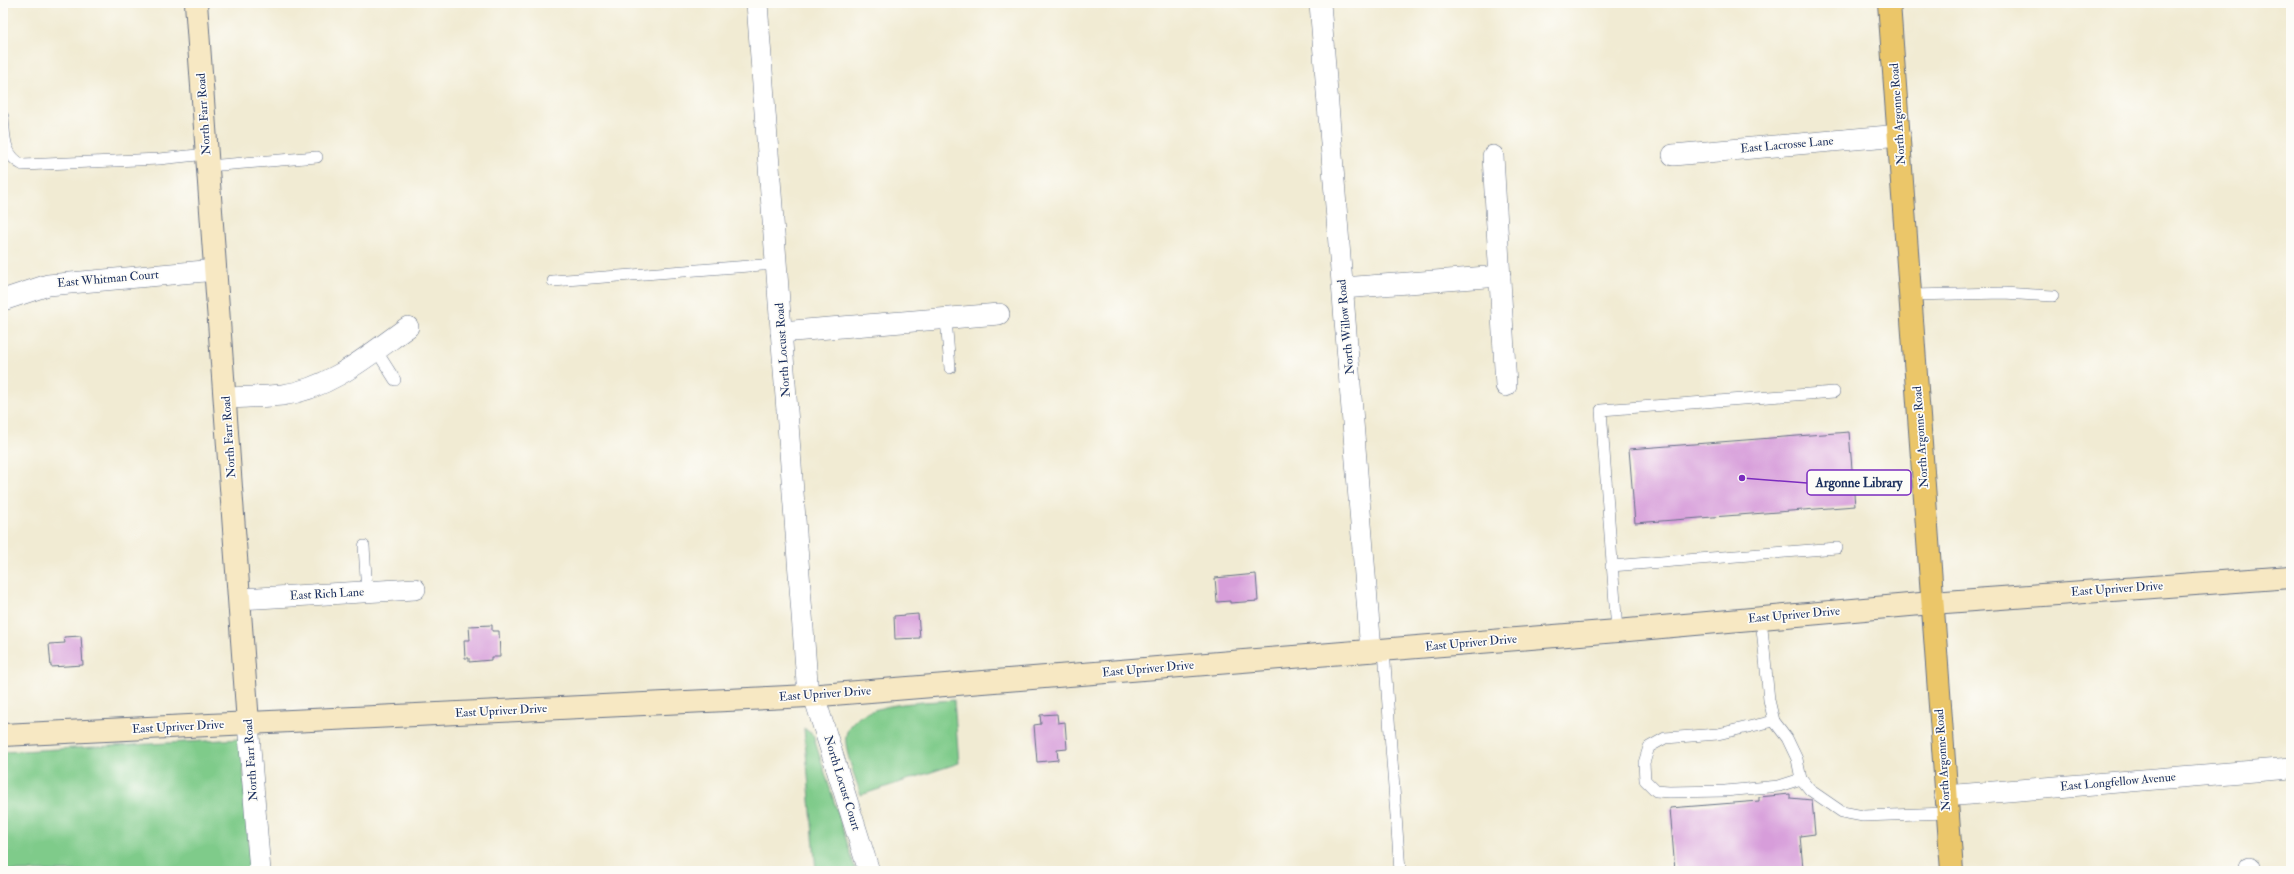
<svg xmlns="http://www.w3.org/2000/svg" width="2294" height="874" font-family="'IM FELL Double Pica',serif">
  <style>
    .green { fill: #7fcb8a; stroke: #4d7d74 }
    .building { fill: #d79dda }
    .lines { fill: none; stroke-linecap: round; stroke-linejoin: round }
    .lane-casing { stroke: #667187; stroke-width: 12 }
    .street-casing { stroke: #667187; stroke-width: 22 }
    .secondary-casing { stroke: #667187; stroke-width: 24 }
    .primary-casing { stroke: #667187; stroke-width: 24 }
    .lane { stroke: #fff; stroke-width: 11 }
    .street { stroke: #fff; stroke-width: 21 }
    .secondary { stroke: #f7e8c3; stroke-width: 22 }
    .primary { stroke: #ebc669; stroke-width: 22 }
    .labels { text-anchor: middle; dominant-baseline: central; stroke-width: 3.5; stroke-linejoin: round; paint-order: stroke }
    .street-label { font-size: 12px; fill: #1b2f5e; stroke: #fdfcf7 }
    .leader { fill: none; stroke: #7b2cbf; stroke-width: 1.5 }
    .callout-dot { fill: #7b2cbf; stroke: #fdfcf7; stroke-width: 1.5 }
    .callout { fill: #fdfcf7; stroke: #7b2cbf; stroke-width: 1.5 }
    .callout-label { font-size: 13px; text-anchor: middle; font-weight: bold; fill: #1b2f5e }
  </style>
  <rect width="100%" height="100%" fill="#fdfcf7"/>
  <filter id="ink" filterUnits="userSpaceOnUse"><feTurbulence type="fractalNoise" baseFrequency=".025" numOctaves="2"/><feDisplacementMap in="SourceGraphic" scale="8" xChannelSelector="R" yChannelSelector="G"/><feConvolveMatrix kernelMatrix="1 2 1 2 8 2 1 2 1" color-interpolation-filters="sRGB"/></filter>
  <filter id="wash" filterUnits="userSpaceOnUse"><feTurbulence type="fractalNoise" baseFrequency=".012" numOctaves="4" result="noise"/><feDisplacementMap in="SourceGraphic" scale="16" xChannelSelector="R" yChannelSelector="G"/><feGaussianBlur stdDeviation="0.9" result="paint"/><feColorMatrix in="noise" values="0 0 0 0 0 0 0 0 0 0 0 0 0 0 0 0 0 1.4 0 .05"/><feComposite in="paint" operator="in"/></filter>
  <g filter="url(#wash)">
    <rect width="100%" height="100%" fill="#f1ebd3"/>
    <g class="green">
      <path d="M954 700 959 763 861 795C856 779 848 761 846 744 840 700 926 703 954 700Z"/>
      <polygon points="804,728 813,735 856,871 816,871"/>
      <polygon points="241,739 251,871 3,871 3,752"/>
    </g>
    <g id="blocks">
      <g class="building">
        <polygon points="1849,432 1855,506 1635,523 1629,449"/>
        <polygon points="1256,574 1258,601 1230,603 1230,601 1217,602 1215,578"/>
        <polygon points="918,614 920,638 895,639 894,616"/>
        <polygon points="492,625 492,631 499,631 500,657 491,657 491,660 469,662 469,658 465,658 464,640 470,640 469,626"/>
        <polygon points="81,636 83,665 51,667 49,644 65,643 64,637"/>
        <polygon points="1057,714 1058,723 1065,722 1067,749 1057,750 1058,760 1037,762 1034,725 1041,724 1040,715"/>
        <polygon points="1790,794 1790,798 1812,800 1815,834 1800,836 1803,868 1772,871 1675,871 1670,808 1759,801 1759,797"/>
      </g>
    </g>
  </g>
  <g filter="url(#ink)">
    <use href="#blocks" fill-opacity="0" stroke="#667187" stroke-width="1"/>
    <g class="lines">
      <g class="lane-casing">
        <g id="lane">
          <path d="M3 117C5 137 3 155 23 165L159 159 207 154"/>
          <polyline points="208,166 317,157"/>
          <polyline points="553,281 777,264"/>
          <polyline points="1911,295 2004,293 2053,296"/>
          <polyline points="946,319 950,368"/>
          <polyline points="376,350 395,380"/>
          <polyline points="364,546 367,592"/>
          <polyline points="1611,566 1837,548"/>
          <polyline points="1761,618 1769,700 1774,721 1787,738 1797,759 1801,779 1810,790 1842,812 1863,816 1947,813"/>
          <polyline points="1617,631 1601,410 1834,392"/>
          <polyline points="1384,650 1400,871"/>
          <polyline points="1774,721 1718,734 1665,738 1649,747 1644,763 1645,780 1656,791 1669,792 1725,791 1779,786 1801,779"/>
        </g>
      </g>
      <g class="street-casing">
        <g id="street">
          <polyline points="757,3 808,696"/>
          <polyline points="1320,3 1371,651"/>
          <polyline points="1673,155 1900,135"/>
          <polyline points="1493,156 1506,386"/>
          <polyline points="1343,288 1500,276"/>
          <polyline points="3,300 48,285 216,270"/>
          <polyline points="781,332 999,314"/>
          <path d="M226 398C245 397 263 397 282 395 330 389 370 354 408 327"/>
          <polyline points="240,599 415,589"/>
          <polyline points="814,696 869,871"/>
          <polyline points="248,723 260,871"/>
          <polyline points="1945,796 2291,768"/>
          <polyline points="2250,867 2251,871"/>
        </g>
      </g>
      <g class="secondary-casing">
        <g id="secondary">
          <polyline points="196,3 248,723"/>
          <polyline points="3,735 808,696 1617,631 1932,603 2291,577"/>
        </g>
      </g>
      <g class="primary-casing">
        <polyline id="primary" points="1889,3 1952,871"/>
      </g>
      <use href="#lane" class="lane"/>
      <use href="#street" class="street"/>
      <use href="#secondary" class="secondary"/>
      <use href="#primary" class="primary"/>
    </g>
  </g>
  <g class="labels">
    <g class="street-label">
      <text transform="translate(204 114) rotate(-94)">North Farr Road</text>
      <text transform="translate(1898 114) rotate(-94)">North Argonne Road</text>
      <text transform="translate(1787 145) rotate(-5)">East Lacrosse Lane</text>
      <text transform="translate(108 279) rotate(-5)">East Whitman Court</text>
      <text transform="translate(1346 327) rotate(-95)">North Willow Road</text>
      <text transform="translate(783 350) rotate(-94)">North Locust Road</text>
      <text transform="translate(229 437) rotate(-94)">North Farr Road</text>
      <text transform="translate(1921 437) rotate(-94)">North Argonne Road</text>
      <text transform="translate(2117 589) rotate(-4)">East Upriver Drive</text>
      <text transform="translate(327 594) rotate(-3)">East Rich Lane</text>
      <text transform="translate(1794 615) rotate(-5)">East Upriver Drive</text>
      <text transform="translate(1471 643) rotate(-5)">East Upriver Drive</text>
      <text transform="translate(1148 669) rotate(-5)">East Upriver Drive</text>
      <text transform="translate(825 694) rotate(-4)">East Upriver Drive</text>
      <text transform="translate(501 711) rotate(-3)">East Upriver Drive</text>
      <text transform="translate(178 727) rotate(-3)">East Upriver Drive</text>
      <text transform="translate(251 760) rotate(-94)">North Farr Road</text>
      <text transform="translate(1943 760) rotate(-94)">North Argonne Road</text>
      <text transform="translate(2118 782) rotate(-5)">East Longfellow Avenue</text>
      <text transform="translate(842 783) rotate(73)">North Locust Court</text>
    </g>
  </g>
  <path class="leader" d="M1742 478L1807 483"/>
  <circle class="callout-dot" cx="1742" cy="478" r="4"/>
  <rect class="callout" x="1807" y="470" width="104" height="25" rx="4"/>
  <g class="callout-label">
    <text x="1859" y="487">Argonne Library</text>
  </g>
  <rect width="2294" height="874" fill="none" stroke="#fdfcf7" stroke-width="16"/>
</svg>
